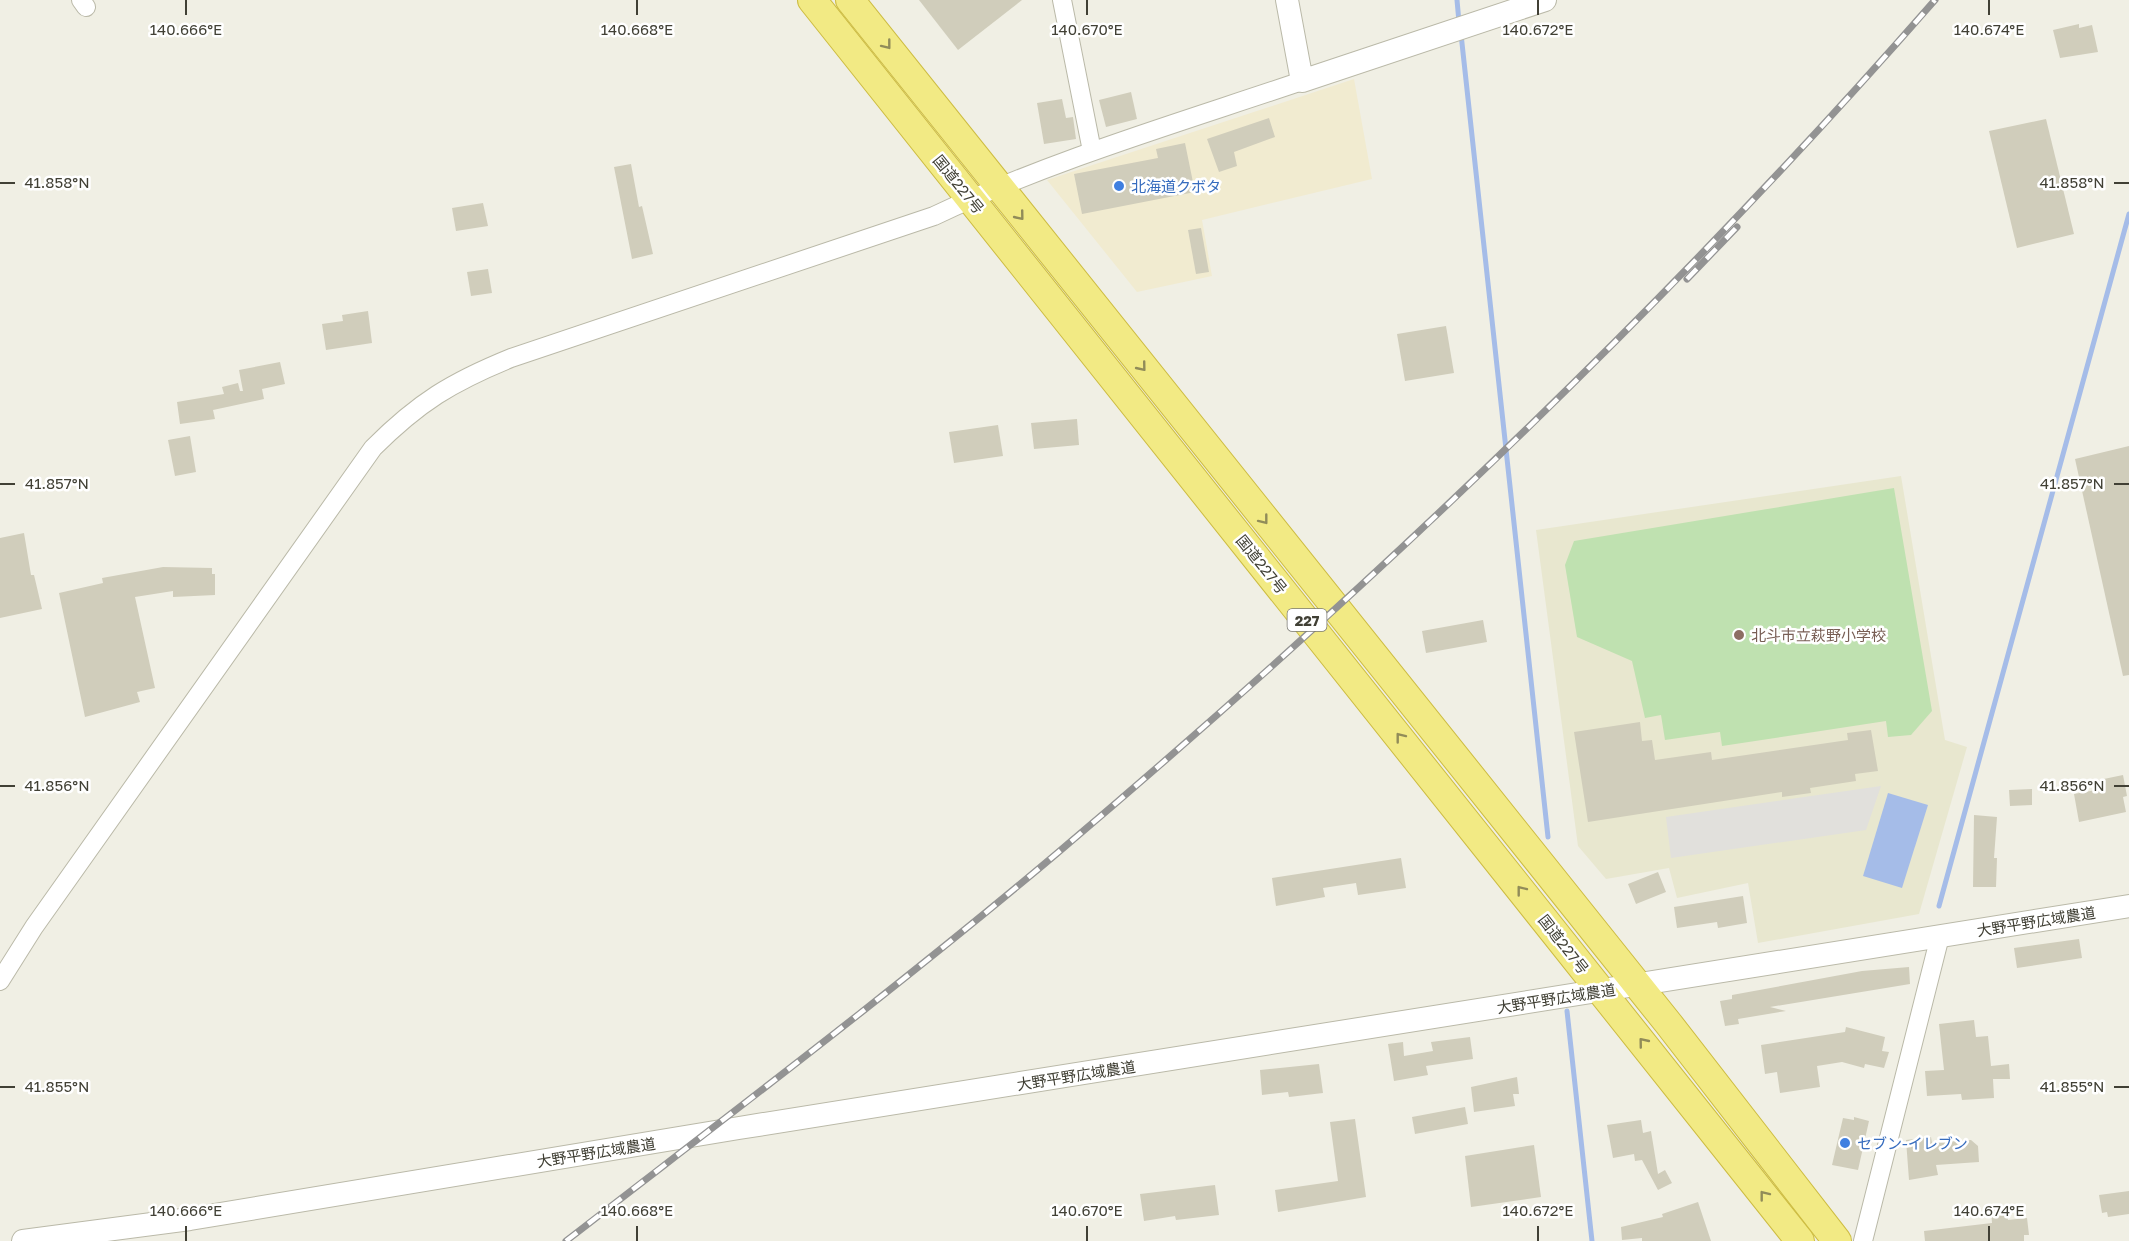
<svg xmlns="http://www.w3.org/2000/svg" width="2129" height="1241" font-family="'Golos Text','Noto Sans JP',sans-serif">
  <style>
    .commercial { fill: #f1ebd0 }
    .education { fill: #e8e7cf }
    .green { fill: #bfe1b0 }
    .parking { fill: #e1e0dc }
    .water { fill: #a5bce8 }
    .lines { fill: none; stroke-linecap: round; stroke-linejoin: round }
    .stream { stroke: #a5bce8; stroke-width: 5 }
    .building { fill: #d0cdbb }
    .minor-casing { stroke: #bab9a8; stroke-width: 20 }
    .tertiary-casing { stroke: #bab9a8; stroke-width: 24 }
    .trunk-casing { stroke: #cdbc41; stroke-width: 30 }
    .minor { stroke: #fff; stroke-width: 18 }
    .tertiary { stroke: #fff; stroke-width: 22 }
    .trunk { stroke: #f2ea84; stroke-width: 28 }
    .rail-casing { stroke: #939393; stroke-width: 7 }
    .rail { stroke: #fff; stroke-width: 4.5; stroke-dasharray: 14; stroke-linecap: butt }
    .oneway { stroke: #918c59 }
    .ticks { fill: none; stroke: #414035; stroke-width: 2 }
    .shop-dot { fill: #3f7fe0; stroke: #fff; stroke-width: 2 }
    .education-dot { fill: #8d6e63; stroke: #fff; stroke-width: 2 }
    .labels { text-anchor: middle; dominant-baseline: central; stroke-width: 5; stroke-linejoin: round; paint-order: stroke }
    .shield { fill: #fff; stroke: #7a7972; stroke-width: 1.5 }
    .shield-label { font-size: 14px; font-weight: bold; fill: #414035 }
    .street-label { font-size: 15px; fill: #414035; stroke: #fff }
    .shop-label { font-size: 15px; fill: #366cbe; stroke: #fff; text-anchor: start }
    .education-label { font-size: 15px; fill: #785e54; stroke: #fff; text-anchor: start }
    .ticks-label { font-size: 15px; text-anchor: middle; fill: #414035; stroke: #fff; stroke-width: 5; stroke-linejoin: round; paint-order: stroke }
  </style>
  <rect width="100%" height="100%" fill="#f0efe4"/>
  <polygon class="commercial" points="1354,79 1372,179 1202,220 1212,276 1137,292 1047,180"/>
  <polygon class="education" points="1901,476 1945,740 1967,747 1919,914 1758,943 1748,883 1677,898 1669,868 1606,879 1578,846 1536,530"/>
  <polygon class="green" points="1894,488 1932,711 1911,735 1888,737 1886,721 1722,746 1720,732 1665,740 1661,715 1645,718 1632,661 1577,637 1565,565 1574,541"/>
  <polygon class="parking" points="1881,786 1866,830 1671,858 1666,817"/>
  <polygon class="water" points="1888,793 1928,805 1902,888 1863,876"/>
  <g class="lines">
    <g class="stream">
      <polyline points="1457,0 1459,22"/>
      <polyline points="1461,34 1548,837"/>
      <polyline points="1939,906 2129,214"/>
      <polyline points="1567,1011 1592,1241"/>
    </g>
  </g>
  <g class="building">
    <polygon points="919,0 1022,0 958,50"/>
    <polygon points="2079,24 2079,28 2092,25 2098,52 2060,58 2053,30"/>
    <polygon points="1131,92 1137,119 1106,127 1099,100"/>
    <polygon points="1062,99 1066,118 1073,117 1076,139 1044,144 1037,103"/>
    <polygon points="1269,118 1275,137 1234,152 1237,166 1219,172 1207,139"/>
    <polygon points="2046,119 2074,234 2017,248 1989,131"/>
    <polygon points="1185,143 1195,192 1082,214 1074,174 1158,158 1156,149"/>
    <polygon points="631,164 639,207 642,206 653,254 632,259 614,167"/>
    <polygon points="483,203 488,226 456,231 452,208"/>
    <polygon points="1201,228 1209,272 1196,274 1188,230"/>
    <polygon points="488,269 492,293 471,296 467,272"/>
    <polygon points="368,311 372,343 326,350 322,324 343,321 342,315"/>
    <polygon points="1446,326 1454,373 1405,381 1397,334"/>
    <polygon points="280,362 285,384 262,389 264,399 213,410 215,419 180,424 177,402 224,394 222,387 238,383 240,391 243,391 239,370"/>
    <polygon points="1077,419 1079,445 1034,449 1031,423"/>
    <polygon points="998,425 1003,456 954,463 949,432"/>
    <polygon points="190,436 196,472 175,476 168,440"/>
    <polygon points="2129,446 2129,675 2123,676 2075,459"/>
    <polygon points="24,533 31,575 34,575 42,609 0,618 0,538"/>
    <polygon points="163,567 212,568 212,574 215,574 215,595 173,597 173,591 135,597 155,688 137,692 140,702 85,717 59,593 103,583 102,578"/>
    <polygon points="1483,620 1487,642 1426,653 1422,631"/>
    <polygon points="1640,722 1642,741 1652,740 1655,760 1711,752 1712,760 1848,740 1847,733 1871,730 1878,771 1855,774 1856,781 1810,788 1811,793 1782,797 1782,792 1588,822 1574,732"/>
    <polygon points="2123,775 2127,796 2123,797 2126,812 2079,822 2074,794 2101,789 2099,780"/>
    <polygon points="2032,789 2032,805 2010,806 2009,790"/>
    <polygon points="1974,815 1997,817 1994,858 1997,858 1996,887 1973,887"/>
    <polygon points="1401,858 1406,888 1358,895 1356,883 1323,888 1325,897 1276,906 1272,878"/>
    <polygon points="1658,872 1666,892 1636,904 1628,884"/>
    <polygon points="1743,896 1747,923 1718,928 1717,922 1677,928 1674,907"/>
    <polygon points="2079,939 2082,958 2017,968 2014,948"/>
    <polygon points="1909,967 1910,984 1770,1007 1786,1011 1738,1019 1739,1024 1725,1026 1720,1001 1732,999 1732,995 1862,971"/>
    <polygon points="1974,1020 1976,1037 1988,1036 1991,1066 2009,1064 2010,1079 1993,1079 1994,1098 1962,1100 1961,1094 1927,1096 1925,1071 1944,1070 1939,1024"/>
    <polygon points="1846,1027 1885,1037 1882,1051 1889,1052 1884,1068 1865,1064 1864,1068 1842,1062 1817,1066 1820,1087 1780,1093 1777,1072 1765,1074 1761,1045 1845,1032"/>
    <polygon points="1470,1037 1473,1059 1426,1066 1428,1075 1394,1081 1388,1044 1403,1042 1404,1056 1433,1051 1431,1042"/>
    <polygon points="1319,1064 1323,1093 1289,1097 1288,1092 1262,1095 1260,1070"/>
    <polygon points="1517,1077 1519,1094 1513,1094 1515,1106 1474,1112 1471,1087"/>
    <polygon points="1465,1107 1468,1124 1415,1134 1412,1117"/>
    <polygon points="1854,1117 1869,1121 1858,1170 1832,1165 1843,1118 1854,1120"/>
    <polygon points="1355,1119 1366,1197 1278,1212 1275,1190 1338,1181 1330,1122"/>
    <polygon points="1641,1120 1643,1133 1651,1131 1658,1174 1665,1170 1672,1183 1658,1190 1642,1160 1635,1161 1634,1154 1613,1158 1607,1125"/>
    <polygon points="1931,1137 1932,1143 1971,1140 1978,1146 1979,1162 1936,1165 1938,1175 1909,1180 1906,1140"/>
    <polygon points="1534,1145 1541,1197 1471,1207 1465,1156"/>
    <polygon points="1215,1185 1219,1215 1176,1220 1175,1216 1144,1221 1140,1194"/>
    <polygon points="2129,1191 2129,1214 2108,1217 2107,1212 2102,1213 2099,1195"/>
    <polygon points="1698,1202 1711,1241 1642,1241 1642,1238 1622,1240 1621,1227 1663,1217 1662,1214"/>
    <polygon points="2007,1207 2008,1220 2027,1218 2029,1235 2024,1235 2024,1241 1925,1241 1924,1231 1992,1223 1991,1208"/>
  </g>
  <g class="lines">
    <g class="minor-casing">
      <g id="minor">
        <polyline points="81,0 86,7"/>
        <polyline points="1062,0 1092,151"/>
        <path d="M0 981 34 927 373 448C419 402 452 382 511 358L934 216C1052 160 1178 123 1302 81"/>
        <polyline points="1863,1241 1940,936"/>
      </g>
    </g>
    <g class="tertiary-casing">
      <g id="tertiary">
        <polyline points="1287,0 1302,81 1545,0"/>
        <polyline points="23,1241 190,1219 739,1128 2129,906"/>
      </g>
    </g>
    <g class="trunk-casing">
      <g id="trunk">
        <polyline points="812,0 1800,1241"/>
        <polyline points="850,0 1668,1023 1837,1241"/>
      </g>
    </g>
    <use href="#minor" class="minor"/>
    <use href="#tertiary" class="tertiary"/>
    <use href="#trunk" class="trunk"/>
    <g class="rail-casing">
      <g id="rail">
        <polyline points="1687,279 1737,227"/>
        <path d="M566 1241C730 1114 896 989 1055 855 1367 591 1666 308 1935 0"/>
      </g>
    </g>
    <use href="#rail" class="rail"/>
  </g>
  <defs><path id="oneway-chevron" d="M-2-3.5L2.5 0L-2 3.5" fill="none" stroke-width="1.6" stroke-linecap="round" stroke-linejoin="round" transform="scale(1.5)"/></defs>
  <g class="oneway">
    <use href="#oneway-chevron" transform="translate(887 45) rotate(52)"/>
    <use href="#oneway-chevron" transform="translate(1020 216) rotate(51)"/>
    <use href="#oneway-chevron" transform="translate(1142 367) rotate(51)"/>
    <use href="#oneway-chevron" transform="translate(1264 520) rotate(52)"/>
    <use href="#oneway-chevron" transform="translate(1400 737) rotate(-128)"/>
    <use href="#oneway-chevron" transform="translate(1521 890) rotate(-128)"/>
    <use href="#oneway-chevron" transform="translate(1643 1042) rotate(-129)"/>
    <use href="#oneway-chevron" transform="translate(1764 1195) rotate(-128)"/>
  </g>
  <path class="ticks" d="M186 0V15M637 0V15M1087 0V15M1538 0V15M1989 0V15M0 183H15M2114 183H2129M0 484H15M2114 484H2129M0 786H15M2114 786H2129M0 1087H15M2114 1087H2129M186 1226V1241M637 1226V1241M1087 1226V1241M1538 1226V1241M1989 1226V1241"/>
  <g class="shop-dot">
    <circle cx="1119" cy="186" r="6"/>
    <circle cx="1845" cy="1143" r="6"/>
  </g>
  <circle class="education-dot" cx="1739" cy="635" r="6"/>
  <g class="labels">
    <rect class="shield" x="1287.5" y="609" width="39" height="22" rx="4.5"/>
    <g class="shield-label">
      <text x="1307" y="620">227</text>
    </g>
    <g class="street-label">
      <text transform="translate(959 184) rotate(51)">国道227号</text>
      <text transform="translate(1262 564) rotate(51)">国道227号</text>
      <text transform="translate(2036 921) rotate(-9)">大野平野広域農道</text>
      <text transform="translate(1564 944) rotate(52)">国道227号</text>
      <text transform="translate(1556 998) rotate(-9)">大野平野広域農道</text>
      <text transform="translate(1076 1075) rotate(-9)">大野平野広域農道</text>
      <text transform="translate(596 1152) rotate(-9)">大野平野広域農道</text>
    </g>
    <g class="shop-label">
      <text x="1131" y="186">北海道クボタ</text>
      <text x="1857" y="1143">セブン-イレブン</text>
    </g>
    <g class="education-label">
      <text x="1751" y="635">北斗市立萩野小学校</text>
    </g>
  </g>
  <g class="ticks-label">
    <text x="186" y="35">140.666°E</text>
    <text x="637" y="35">140.668°E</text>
    <text x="1087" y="35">140.670°E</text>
    <text x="1538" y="35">140.672°E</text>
    <text x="1989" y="35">140.674°E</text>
    <text x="57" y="188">41.858°N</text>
    <text x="2072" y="188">41.858°N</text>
    <text x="57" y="489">41.857°N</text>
    <text x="2072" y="489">41.857°N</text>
    <text x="57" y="791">41.856°N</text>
    <text x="2072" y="791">41.856°N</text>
    <text x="57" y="1092">41.855°N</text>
    <text x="2072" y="1092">41.855°N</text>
    <text x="186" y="1216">140.666°E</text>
    <text x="637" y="1216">140.668°E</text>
    <text x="1087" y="1216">140.670°E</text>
    <text x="1538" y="1216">140.672°E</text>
    <text x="1989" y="1216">140.674°E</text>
  </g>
</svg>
